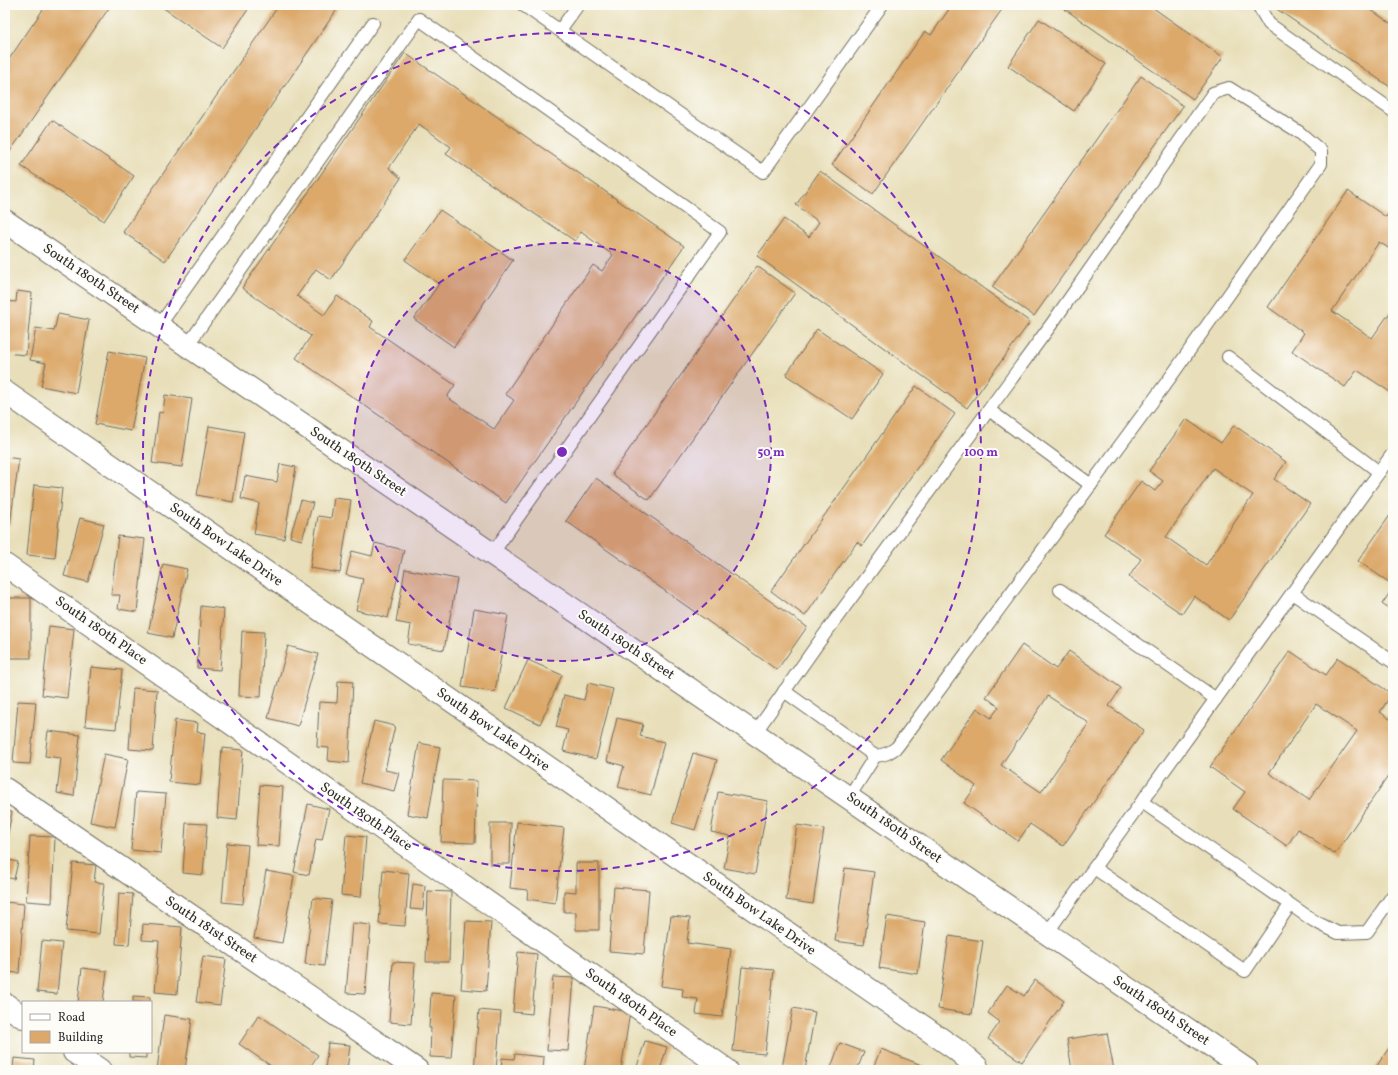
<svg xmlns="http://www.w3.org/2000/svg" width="1398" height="1075" font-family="Vollkorn,serif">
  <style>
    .building { fill: #dca96a; fill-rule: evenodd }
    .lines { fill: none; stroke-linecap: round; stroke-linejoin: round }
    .lane-casing { stroke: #6d6a5d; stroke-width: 14 }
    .street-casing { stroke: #6d6a5d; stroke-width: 24 }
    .lane { stroke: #fff; stroke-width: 12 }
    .street { stroke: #fff; stroke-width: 22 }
    .ring { fill: none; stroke: #7b2cbf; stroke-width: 2; stroke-dasharray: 7 5 }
    .labels { text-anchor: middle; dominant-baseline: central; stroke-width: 4; stroke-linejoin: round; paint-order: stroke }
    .street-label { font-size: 14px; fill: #2b2b2b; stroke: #fdfcf7 }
    .centre { fill: #7b2cbf; stroke: #fdfcf7; stroke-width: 2 }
    .ring-label { font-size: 12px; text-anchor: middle; font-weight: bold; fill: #7b2cbf; stroke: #fdfcf7; stroke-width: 4; stroke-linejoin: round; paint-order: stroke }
  </style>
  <rect width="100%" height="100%" fill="#fdfcf7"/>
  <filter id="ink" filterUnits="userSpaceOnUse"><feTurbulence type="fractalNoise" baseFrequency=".025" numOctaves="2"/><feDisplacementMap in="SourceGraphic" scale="8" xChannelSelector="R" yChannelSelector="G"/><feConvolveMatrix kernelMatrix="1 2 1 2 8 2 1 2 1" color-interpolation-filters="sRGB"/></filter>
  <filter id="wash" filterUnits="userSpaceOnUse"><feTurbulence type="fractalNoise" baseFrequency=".012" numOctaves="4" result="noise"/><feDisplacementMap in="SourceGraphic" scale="16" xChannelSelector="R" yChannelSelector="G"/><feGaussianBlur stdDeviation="0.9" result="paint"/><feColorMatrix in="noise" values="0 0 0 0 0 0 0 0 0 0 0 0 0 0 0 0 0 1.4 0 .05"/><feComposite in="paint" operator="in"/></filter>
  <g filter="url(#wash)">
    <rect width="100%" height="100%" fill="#e8dfba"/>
    <g id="blocks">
      <g class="building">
        <polygon points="46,5 111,5 9,153 5,150 5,65"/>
        <polygon points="159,5 251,5 222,48"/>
        <polygon points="279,5 340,5 165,261 123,232"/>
        <polygon points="952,5 1005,5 873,194 832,165 925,31 931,35"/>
        <polygon points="1059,5 1149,5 1223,57 1193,99"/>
        <polygon points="1271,5 1364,5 1393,25 1393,89"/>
        <polygon points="1039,19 1106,64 1074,111 1008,66"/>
        <path d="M405 53 684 246 506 503 296 358 311 336 242 288ZM419 124 451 147 446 154 575 241 581 232 613 255 602 271 593 265 505 394 514 400 494 429 447 397 455 385 370 327 373 321 337 296 324 315 297 296 316 269 331 280 401 178 389 168Z"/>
        <polygon points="1141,76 1183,106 1034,316 992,287"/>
        <polygon points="52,120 134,176 104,221 21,166"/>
        <polygon points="820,171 1030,322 967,408 757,256 784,219 809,237 819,222 796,205"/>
        <polygon points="1348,191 1386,217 1393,206 1393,251 1379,242 1332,311 1372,338 1393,308 1393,394 1357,370 1345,387 1292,351 1304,333 1268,307"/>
        <polygon points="440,210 513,260 454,347 414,319 439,284 405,260"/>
        <polygon points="757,266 795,293 649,500 612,474"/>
        <polygon points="17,291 32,293 26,355 5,353 5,301 16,302"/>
        <polygon points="58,314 89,320 76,393 41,386 46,363 30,360 36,328 54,331"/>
        <polygon points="817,329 883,374 852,419 786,375"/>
        <polygon points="109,351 145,358 131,431 95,424"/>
        <polygon points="916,386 955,414 862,546 857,542 805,616 771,591"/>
        <polygon points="165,395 192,399 182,467 152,463 159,412 163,413"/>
        <path d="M1186 419 1221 443 1234 425 1286 462 1274 479 1310 504 1229 620 1194 596 1182 614 1129 577 1141 559 1104 534 1141 481 1155 491 1163 481 1149 471ZM1213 468 1253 495 1206 565 1166 537Z"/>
        <polygon points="209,426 244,432 233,502 197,495"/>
        <polygon points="5,457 19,459 10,525 5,524"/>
        <polygon points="280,464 296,467 284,539 254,534 259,503 241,499 245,476 277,482"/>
        <polygon points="596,478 807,627 777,670 566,521"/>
        <polygon points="34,485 62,488 55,558 27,555"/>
        <polygon points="334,498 351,500 340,573 310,568 318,516 331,518"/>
        <polygon points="301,500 313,503 302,540 290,537"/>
        <polygon points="1393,511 1393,585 1358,561"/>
        <polygon points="80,518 104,524 88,582 64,576"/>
        <polygon points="118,536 145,539 137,612 118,609 120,595 111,595"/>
        <polygon points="375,543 404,550 388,618 356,610 363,579 346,575 352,551 372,556"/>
        <polygon points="163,564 187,569 172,638 148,633"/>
        <polygon points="405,569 457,579 444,650 408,644 411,625 396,622"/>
        <polygon points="1393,588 1393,612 1382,604"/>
        <rect x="5" y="598" width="26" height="60"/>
        <polygon points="201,606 224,609 220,670 197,668"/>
        <polygon points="474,609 508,615 495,692 462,687"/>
        <polygon points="49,626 74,629 67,698 42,695"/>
        <polygon points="242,631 264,632 261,697 239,696"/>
        <path d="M1022 645 1056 669 1069 651 1121 688 1109 706 1144 730 1063 846 1030 824 1018 841 964 803 976 786 941 760 977 708 991 718 999 707 986 697ZM1048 696 1089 723 1041 792 1001 765Z"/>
        <polygon points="288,646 318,654 298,726 268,718"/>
        <path d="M1290 651 1326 675 1338 658 1392 694 1380 712 1393 721V769L1335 854 1298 829 1287 846 1233 809 1245 792 1210 767ZM1316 704 1357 731 1309 800 1269 773Z"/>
        <polygon points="528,660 562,675 540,724 506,708"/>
        <polygon points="91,667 122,670 116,729 85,726"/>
        <polygon points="338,681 353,682 349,763 328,761 329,748 317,747 319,702 337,703"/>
        <polygon points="588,683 613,689 596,759 563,751 568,730 556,727 564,695 584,700"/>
        <polygon points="133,688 157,690 153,751 129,749"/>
        <polygon points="18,701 36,702 30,764 13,763"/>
        <polygon points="617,718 643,724 640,736 664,742 651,795 618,787 624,766 607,761"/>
        <polygon points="175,720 198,723 197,732 205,733 200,785 169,782"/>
        <polygon points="374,721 395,726 385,770 399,773 394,791 360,783"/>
        <polygon points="48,731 80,735 74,796 57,793 61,758 45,756"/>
        <polygon points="419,743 440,747 428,818 407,814"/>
        <polygon points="222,748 243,750 237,820 217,818"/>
        <polygon points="693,753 717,760 695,830 672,823"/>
        <polygon points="104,754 128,759 115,827 90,822"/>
        <polygon points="443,780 477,781 475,843 441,842"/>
        <polygon points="260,785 283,787 279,846 256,845"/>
        <polygon points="136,792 166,794 161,853 131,850"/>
        <polygon points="718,792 768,801 755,874 724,868 730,836 711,832"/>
        <polygon points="308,804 329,809 322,840 316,839 309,875 294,872"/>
        <polygon points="5,811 12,812 6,844 5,844"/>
        <polygon points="517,822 564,828 555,903 527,899 528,890 510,888"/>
        <polygon points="186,823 207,824 203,875 183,873"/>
        <polygon points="490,823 511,823 510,864 490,864"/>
        <polygon points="797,825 824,829 813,904 786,900"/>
        <polygon points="346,835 366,837 361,897 341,895"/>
        <polygon points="30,836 55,837 52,903 26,901"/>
        <polygon points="227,843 248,845 243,904 222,902"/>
        <polygon points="5,859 18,862 14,879 5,877"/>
        <polygon points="73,863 96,865 94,882 104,883 99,934 66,931"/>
        <polygon points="576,863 599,863 599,930 576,930 576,912 564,912 564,891 576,892"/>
        <polygon points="845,868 874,872 864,945 835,941"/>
        <polygon points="383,870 409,873 405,926 379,924"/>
        <polygon points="266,871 294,876 282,943 254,938"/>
        <polygon points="413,884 425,886 423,910 410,909"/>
        <polygon points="614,887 649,890 644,954 609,951"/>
        <polygon points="428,891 451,892 449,962 426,962"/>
        <polygon points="119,893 133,894 129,945 116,944"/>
        <polygon points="313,898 332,900 324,966 305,964"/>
        <polygon points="5,902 24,904 19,973 5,972"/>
        <polygon points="671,916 690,918 687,943 731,949 722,1017 696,1014 698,999 682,997 683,989 661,986"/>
        <polygon points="887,916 925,922 918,974 879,968"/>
        <polygon points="466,921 491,922 486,991 461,989"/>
        <polygon points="352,923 371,925 365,994 346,993"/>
        <polygon points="143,924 182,927 177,994 155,992 159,941 142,940"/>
        <polygon points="949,936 983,941 972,1014 938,1009"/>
        <polygon points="42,941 62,943 57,994 37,992"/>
        <polygon points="518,952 537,954 532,1014 513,1012"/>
        <polygon points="203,956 226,959 220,1005 196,1002"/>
        <polygon points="393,962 415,963 411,1024 389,1022"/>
        <polygon points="742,967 774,970 765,1054 733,1051"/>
        <polygon points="82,968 107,971 103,1002 78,1002"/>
        <polygon points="553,977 574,978 568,1051 547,1050"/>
        <polygon points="1035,980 1064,1001 1022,1062 988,1039 1000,1022 988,1013 1007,985 1024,996"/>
        <polygon points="431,993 456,995 451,1058 430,1057 431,1028 429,1028"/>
        <polygon points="133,996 150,997 150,1002 133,1002"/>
        <polygon points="594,1006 630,1012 621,1070 584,1070"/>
        <polygon points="793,1008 815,1012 805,1070 782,1068"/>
        <polygon points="479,1010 501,1012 496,1070 474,1070"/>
        <polygon points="164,1015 192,1019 185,1070 157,1070"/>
        <polygon points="259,1015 318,1055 308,1070 277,1070 239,1044"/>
        <polygon points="1107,1033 1114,1070 1072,1070 1067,1039"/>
        <polygon points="645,1041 667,1047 660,1070 636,1070"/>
        <polygon points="1393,1042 1393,1070 1374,1070"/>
        <polygon points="328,1043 350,1045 347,1070 325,1070"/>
        <polygon points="840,1043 864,1052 857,1070 830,1070"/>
        <polygon points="881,1049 934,1070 872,1070"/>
        <polygon points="129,1052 146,1052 146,1058 129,1057"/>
        <polygon points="515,1054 544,1057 543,1070 501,1070 502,1058 514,1059"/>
        <polygon points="14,1058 35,1060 34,1070 13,1070"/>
        <polygon points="203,1067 230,1069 230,1070 202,1070"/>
        <polygon points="681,1067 695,1069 695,1070 680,1070"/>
      </g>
    </g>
  </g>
  <g filter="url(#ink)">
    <use href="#blocks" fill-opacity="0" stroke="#6d6a5d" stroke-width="1"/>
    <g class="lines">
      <g class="lane-casing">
        <g id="lane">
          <polyline points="523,5 763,172 882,5"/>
          <polyline points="1258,5 1269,24 1393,111"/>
          <polyline points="560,30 578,5"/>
          <polyline points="159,326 373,23"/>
          <polyline points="187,346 419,19 720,232 492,554"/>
          <polyline points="1228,357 1379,472"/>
          <polyline points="989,410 1091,485"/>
          <polyline points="1060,590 1216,699"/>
          <polyline points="1292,593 1393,662"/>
          <polyline points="784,691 875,756"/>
          <path d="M755 733 816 646 1053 322 1213 93 1229 88 1299 132 1321 151V164L1172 375 897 747C889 753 885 755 875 756L849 797"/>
          <polyline points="1142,802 1314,921 1338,933 1367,932 1393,895"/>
          <polyline points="1094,868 1245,971 1290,905"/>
          <polyline points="1047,933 1393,453"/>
        </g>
      </g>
      <g class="street-casing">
        <g id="street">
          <polyline points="5,221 1247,1070"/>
          <polyline points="5,392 957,1050 977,1067 978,1070"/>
          <polyline points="5,565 727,1070"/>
          <polyline points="5,789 417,1070"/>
          <polyline points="5,1004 23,1017"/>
          <polyline points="74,1052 100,1070"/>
        </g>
      </g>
      <use href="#lane" class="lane"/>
      <use href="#street" class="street"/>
    </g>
  </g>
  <circle cx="562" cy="452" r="209" fill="#7b2cbf" fill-opacity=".12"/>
  <g class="ring">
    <circle cx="562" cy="452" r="209"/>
    <circle cx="562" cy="452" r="419"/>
  </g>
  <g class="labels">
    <g class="street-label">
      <text transform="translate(91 279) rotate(34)">South 180th Street</text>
      <text transform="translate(358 462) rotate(34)">South 180th Street</text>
      <text transform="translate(226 545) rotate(35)">South Bow Lake Drive</text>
      <text transform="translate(101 631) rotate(35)">South 180th Place</text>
      <text transform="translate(626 645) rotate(34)">South 180th Street</text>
      <text transform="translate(493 730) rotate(35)">South Bow Lake Drive</text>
      <text transform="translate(366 817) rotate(35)">South 180th Place</text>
      <text transform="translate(894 828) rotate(35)">South 180th Street</text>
      <text transform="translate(759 914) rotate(35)">South Bow Lake Drive</text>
      <text transform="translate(211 930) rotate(34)">South 181st Street</text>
      <text transform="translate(631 1003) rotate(35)">South 180th Place</text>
      <text transform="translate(1161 1011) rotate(34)">South 180th Street</text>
    </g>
  </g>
  <circle cx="562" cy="452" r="6" class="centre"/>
  <g class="ring-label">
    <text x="771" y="456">50 m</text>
    <text x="981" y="456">100 m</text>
  </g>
  <rect width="1398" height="1075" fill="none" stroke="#fdfcf7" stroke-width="20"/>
  <rect x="22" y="1001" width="130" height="52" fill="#fdfcf7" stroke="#a9a8a5"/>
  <rect x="30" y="1014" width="20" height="6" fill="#ffffff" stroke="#a9a8a5"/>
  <text x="58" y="1021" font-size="12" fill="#2b2b2b">Road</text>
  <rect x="30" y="1031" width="20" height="12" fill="#dca96a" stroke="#a9a8a5"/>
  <text x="58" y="1041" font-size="12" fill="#2b2b2b">Building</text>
</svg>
